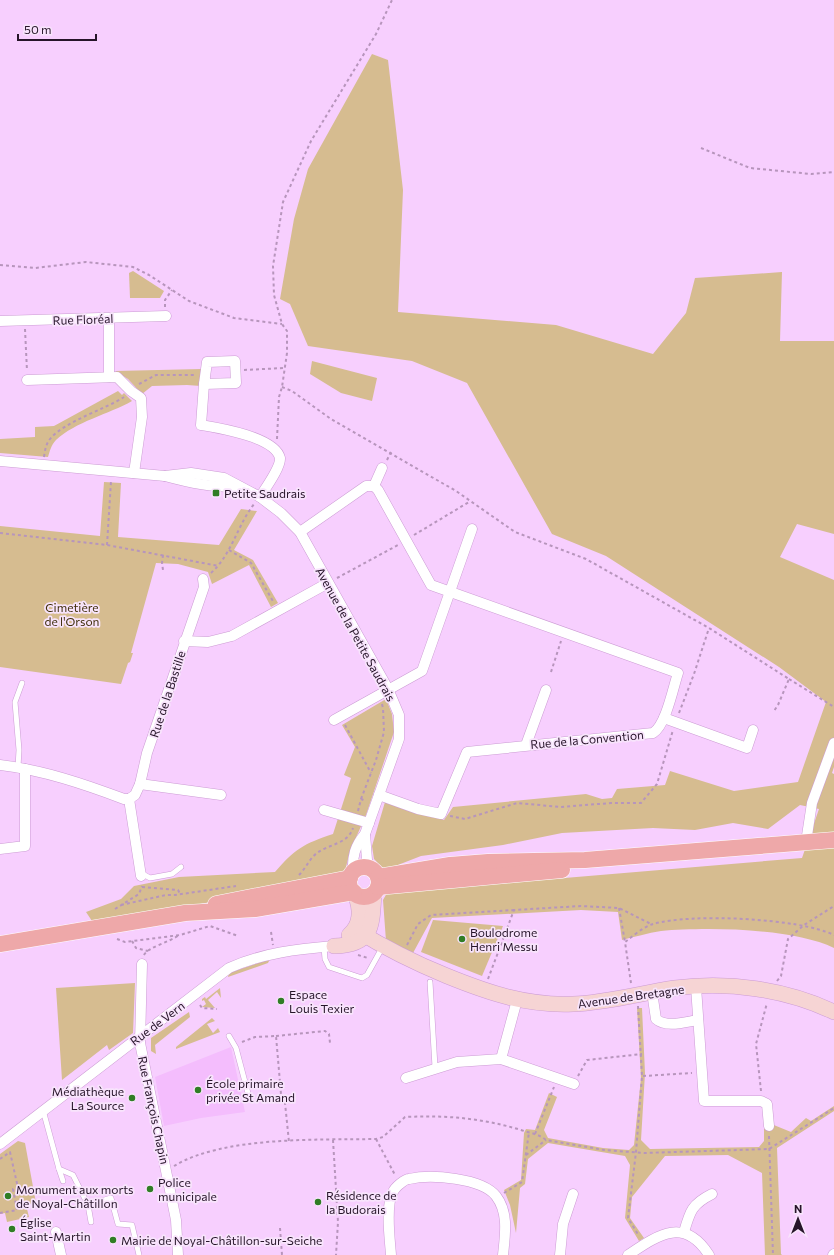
<svg xmlns="http://www.w3.org/2000/svg" width="834" height="1255" font-family="Commissioner,sans-serif">
  <style>
    .built { fill: #f4bdfd }
    .green { fill: #d6bc90 }
    .lines { fill: none; stroke-linecap: round; stroke-linejoin: round }
    .lane-casing { stroke: #cc9cd4; stroke-width: 6 }
    .street-casing { stroke: #cc9cd4; stroke-width: 11 }
    .secondary-casing { stroke: #cc9cd4; stroke-width: 16 }
    .primary-casing { stroke: #fff; stroke-width: 17 }
    .path { stroke: #b795bc; stroke-width: 2; stroke-dasharray: 3 3; stroke-linecap: butt }
    .lane { stroke: #fff; stroke-width: 5 }
    .street { stroke: #fff; stroke-width: 10 }
    .secondary { stroke: #f6d4d4; stroke-width: 15 }
    .primary { stroke: #eea8a9; stroke-width: 16 }
    .poi-dot { fill: #307d25; stroke: #f8e4fc; stroke-width: 1.5 }
    .labels { text-anchor: middle; dominant-baseline: central; stroke-width: 3.5; stroke-linejoin: round; paint-order: stroke }
    .street-label { font-size: 12px; fill: #261429; stroke: #f8e4fc }
    .poi-label { font-size: 12px; fill: #261429; stroke: #f8e4fc; text-anchor: start }
    .park-label { font-size: 12px; fill: #3f2e0b; stroke: #f8e4fc }
  </style>
  <rect width="100%" height="100%" fill="#f7cffe"/>
  <polygon class="built" points="231,1047 245,1112 201,1118 164,1126 155,1077"/>
  <g class="green">
    <path d="M372 54 388 60 403 190 398 312 556 325 653 354 686 313 695 278 782 272 780 341H834V534L797 524 780 557 834 580V767L832 773 834 774V948C793 928 707 927 661 931 648 933 634 937 622 940L618 912 581 910 432 918 413 953 386 941 383 900 387 893 802 858 819 809 800 805 768 829 733 823 695 830 653 828 562 833 503 845 421 856 385 870 374 859 372 846 385 802 444 820 453 807 586 794 602 799 612 798 617 789 665 785 670 771 734 791 798 782 826 702 779 667 606 556 552 534 467 383 412 361 308 346 290 304 280 299 294 219 308 169Z"/>
    <polygon points="133,271 164,291 160,298 130,298 129,273"/>
    <polygon points="312,361 377,378 372,401 341,393 310,374"/>
    <polygon points="202,369 201,386 187,385 152,386 142,394 128,379 115,371"/>
    <path d="M118 391 122 395 124 393 132 401C109 414 75 422 56 440 51 445 50 451 48 457L0 453V439L35 437V427L54 426Z"/>
    <polygon points="104,482 121,483 118,537 219,545 241,509 257,511 234,550 253,560 278,603 271,607 249,565 212,584 208,572 178,564 156,563 131,653 133,653 130,662 128,663 121,684 0,667 0,526 100,536"/>
    <path d="M386 699 392 714 394 732 366 815 350 851 345 871 327 880 168 910 92 921 86 912 121 899 134 886 179 877 275 872C295 849 303 844 333 834L351 778 344 775 355 747 342 725Z"/>
    <polygon points="433,920 503,926 482,976 421,952"/>
    <polygon points="270,959 268,963 228,977 229,973"/>
    <polygon points="135,983 133,1033 109,1050 107,1045 62,1080 56,988"/>
    <polygon points="220,988 221,998 217,992 208,1000 215,1008 202,1007 206,1004 204,1000 202,1001 202,999 205,997 206,999"/>
    <polygon points="637,1008 642,1008 645,1073 641,1140 650,1149 759,1147 764,1141 764,1121 791,1132 806,1118 811,1121 834,1106 834,1111 777,1148 781,1254 782,1255 765,1255 762,1173 728,1155 665,1156 632,1197 630,1218 644,1238 639,1241 625,1218 630,1165 625,1156 548,1143 528,1159 525,1184 520,1188 516,1233 510,1205 504,1190 521,1180 524,1133 526,1129 535,1130 549,1093 557,1097 544,1130 548,1138 603,1148 629,1150 634,1145 641,1078"/>
    <polygon points="189,1012 190,1017 155,1045 156,1054 151,1051 151,1038"/>
    <polygon points="212,1018 215,1021 207,1024 213,1033 218,1028 220,1032 176,1049 176,1047"/>
    <polygon points="18,1141 25,1143 36,1203 26,1205 29,1217 7,1222 5,1213 0,1214 0,1154"/>
  </g>
  <g class="lines">
    <g class="lane-casing">
      <g id="lane">
        <polyline points="18,767 19,750 15,702 22,683"/>
        <polyline points="141,873 150,878 172,874 181,867"/>
        <polyline points="324,947 325,959 329,967 362,978 367,975 382,948"/>
        <polyline points="430,982 435,1067"/>
        <polyline points="229,1036 236,1048 249,1097"/>
        <polyline points="43,1110 59,1169 73,1175 88,1205 91,1222"/>
        <polyline points="59,1169 63,1181"/>
        <polyline points="88,1205 111,1198 118,1224 132,1225 139,1255"/>
      </g>
    </g>
    <g class="street-casing">
      <g id="street">
        <polyline points="0,321 166,316"/>
        <polygon points="235,361 236,383 204,384 207,362"/>
        <polyline points="109,377 109,318"/>
        <polyline points="27,380 117,377 131,391 141,398 142,417 134,473"/>
        <path d="M204 384 201 425C219 428 275 437 280 458 281 467 265 489 260 497"/>
        <path d="M0 461 165 476C190 483 214 488 240 487"/>
        <path d="M165 476 191 473 224 478 260 497 281 513 300 532 388 689 399 715V739L365 834C355 846 352 856 353 873"/>
        <polyline points="374,486 382,468"/>
        <path d="M300 532 366 486H374L378 490 431 585 678 673C673 688 666 725 653 733L467 752 441 814 418 809 379 795"/>
        <polyline points="184,641 208,642 232,636 328,583"/>
        <polyline points="664,718 747,748 753,730"/>
        <polyline points="334,720 422,671 472,529"/>
        <polyline points="526,745 546,690"/>
        <path d="M0 765C43 770 84 784 124 799H129"/>
        <polyline points="140,784 221,795"/>
        <polyline points="129,799 135,795 140,784 147,753 204,587 203,579"/>
        <polyline points="129,799 141,876"/>
        <polyline points="324,810 369,823"/>
        <polyline points="365,834 367,860 371,870"/>
        <polyline points="806,842 812,803 834,743"/>
        <polyline points="0,849 25,846 25,769"/>
        <polyline points="142,964 140,1043 176,1220 178,1255"/>
        <polyline points="696,987 704,1101 761,1101 767,1104 769,1126"/>
        <path d="M652 992 656 1019C666 1028 685 1022 698 1020"/>
        <polyline points="501,1059 517,1000"/>
        <polyline points="406,1078 457,1062 501,1059 574,1084"/>
        <path d="M0 1144 229 968C263 953 297 949 334 946"/>
        <polyline points="56,1232 61,1255"/>
        <path d="M684 1232C690 1211 692 1204 712 1194"/>
        <path d="M391 1255C390 1240 385 1205 393 1192 395 1187 405 1179 409 1179 431 1174 482 1178 496 1196 509 1213 505 1235 503 1255"/>
        <polyline points="560,1255 563,1224 573,1194"/>
        <path d="M628 1255C658 1235 684 1216 709 1255"/>
        <polyline points="833,1255 834,1254"/>
      </g>
    </g>
    <g class="secondary-casing">
      <g id="secondary">
        <path d="M356 930C385 948 415 963 447 976 489 993 527 1006 573 1004 607 1003 641 993 675 988 728 981 785 989 834 1012"/>
        <path d="M349 935C362 924 361 909 355 894"/>
        <path d="M334 946C373 945 372 927 374 893"/>
      </g>
    </g>
    <g class="primary-casing">
      <g id="primary">
        <circle cx="364" cy="882" r="15"/>
        <polyline points="378,877 450,865 488,862 585,860 834,840"/>
        <polyline points="378,887 562,870"/>
        <polyline points="216,904 350,878"/>
        <polyline points="0,944 185,913 255,909 354,892"/>
      </g>
    </g>
    <g class="path">
      <polyline points="701,148 750,168 811,174 834,172"/>
      <polyline points="0,265 35,268 86,262 133,267 149,275 189,301 234,318 282,324"/>
      <polyline points="165,307 165,300 172,290"/>
      <polyline points="25,329 27,371"/>
      <polyline points="244,370 284,368"/>
      <polyline points="139,384 156,375 196,375"/>
      <polyline points="282,387 292,391 331,419 456,491 515,532 586,559 709,628 789,679 778,705 774,711"/>
      <polyline points="277,439 279,397 282,387 287,353 287,331 282,324 274,295 273,266 283,202 311,141 376,34 392,0"/>
      <path d="M44 457C45 450 46 444 50 439 65 421 104 410 124 397"/>
      <polyline points="387,460 391,452"/>
      <polyline points="0,533 107,545 219,566"/>
      <polyline points="414,535 469,502"/>
      <polyline points="107,545 111,481"/>
      <polyline points="229,550 251,563 274,603"/>
      <polyline points="163,555 162,563 163,570"/>
      <path d="M211 573C232 554 237 526 254 504"/>
      <polyline points="337,578 398,545"/>
      <polyline points="551,672 561,641"/>
      <polyline points="789,679 834,707"/>
      <polyline points="679,713 694,674 709,628"/>
      <polyline points="345,725 371,773"/>
      <polyline points="361,799 376,760 384,732 383,708 382,704"/>
      <polyline points="358,811 361,799 366,801"/>
      <polyline points="450,816 465,819 517,803 561,807 611,803 641,803 657,784 673,730"/>
      <path d="M299 875C306 868 310 858 317 853 329 844 348 844 353 828"/>
      <polyline points="142,887 178,890 180,894"/>
      <polyline points="121,905 166,895 175,895 236,886"/>
      <polyline points="619,908 625,942"/>
      <polyline points="115,909 139,894 142,886"/>
      <polyline points="271,932 273,945"/>
      <polyline points="117,939 125,942 180,935 210,926 238,936"/>
      <polyline points="132,941 136,948 148,951"/>
      <polyline points="407,945 418,924 431,915 514,910"/>
      <path d="M144 955C148 947 170 942 179 935"/>
      <polyline points="358,955 368,958"/>
      <polyline points="488,979 514,910 581,906 619,908 651,924"/>
      <polyline points="777,981 781,976 788,939 804,925 834,906"/>
      <path d="M631 983 625 942C633 936 643 927 653 924 691 913 799 918 834 935"/>
      <polyline points="200,1005 202,1008 217,1009"/>
      <polyline points="638,1006 642,1076 636,1152 628,1218 639,1236"/>
      <polyline points="276,1036 325,1031 329,1034 330,1043"/>
      <polyline points="242,1042 255,1037 276,1036 281,1094 285,1103 289,1142"/>
      <polyline points="578,1076 587,1060 642,1054"/>
      <polyline points="643,1076 692,1073"/>
      <polyline points="761,1091 756,1044 767,1003"/>
      <polyline points="535,1134 554,1087"/>
      <polyline points="769,1136 773,1255"/>
      <polyline points="376,1139 395,1175"/>
      <polyline points="333,1140 338,1222 336,1255"/>
      <polyline points="526,1155 546,1140"/>
      <polyline points="0,1159 10,1152 18,1188 13,1189 17,1210 0,1213"/>
      <path d="M174 1166C224 1136 318 1140 376 1139L383 1137 405 1117C445 1115 482 1118 521 1130 530 1133 539 1134 546 1140L604 1150 644 1153 769 1149 834 1108"/>
      <polyline points="504,1193 522,1182 529,1132"/>
      <polyline points="280,1228 282,1255"/>
    </g>
    <use href="#lane" class="lane"/>
    <use href="#street" class="street"/>
    <use href="#secondary" class="secondary"/>
    <use href="#primary" class="primary"/>
  </g>
  <g class="poi-dot">
    <rect x="212" y="489" width="8" height="8" rx="2"/>
    <circle cx="462" cy="939" r="4"/>
    <circle cx="281" cy="1001" r="4"/>
    <circle cx="198" cy="1090" r="4"/>
    <circle cx="132" cy="1098" r="4"/>
    <circle cx="150" cy="1189" r="4"/>
    <circle cx="8" cy="1196" r="4"/>
    <circle cx="318" cy="1202" r="4"/>
    <circle cx="12" cy="1229" r="4"/>
    <circle cx="113" cy="1240" r="4"/>
  </g>
  <g class="labels">
    <g class="street-label">
      <text transform="translate(83 319) rotate(-2)">Rue Floréal</text>
      <text transform="translate(356 634) rotate(61)">Avenue de la Petite Saudrais</text>
      <text transform="translate(167 694) rotate(-72)">Rue de la Bastille</text>
      <text transform="translate(587 739) rotate(-5)">Rue de la Convention</text>
      <text transform="translate(631 996) rotate(-8)">Avenue de Bretagne</text>
      <text transform="translate(157 1023) rotate(-37)">Rue de Vern</text>
      <text transform="translate(154 1110) rotate(78)">Rue François Chapin</text>
    </g>
    <g class="poi-label">
      <text x="224" y="493">Petite Saudrais</text>
      <text x="470" y="932">Boulodrome<tspan x="470" dy="14">Henri Messu</tspan></text>
      <text x="289" y="994">Espace<tspan x="289" dy="14">Louis Texier</tspan></text>
      <text x="206" y="1083">École primaire<tspan x="206" dy="14">privée St Amand</tspan></text>
      <text x="124" y="1091" text-anchor="end">Médiathèque<tspan x="124" dy="14">La Source</tspan></text>
      <text x="158" y="1182">Police<tspan x="158" dy="14">municipale</tspan></text>
      <text x="16" y="1189">Monument aux morts<tspan x="16" dy="14">de Noyal-Châtillon</tspan></text>
      <text x="326" y="1195">Résidence de<tspan x="326" dy="14">la Budorais</tspan></text>
      <text x="20" y="1222">Église<tspan x="20" dy="14">Saint-Martin</tspan></text>
      <text x="121" y="1240">Mairie de Noyal-Châtillon-sur-Seiche</text>
    </g>
    <g class="park-label">
      <text x="72" y="607">Cimetière<tspan x="72" dy="14">de l'Orson</tspan></text>
    </g>
  </g>
  <g transform="translate(798 1219)" stroke="#f8e4fc" stroke-width="3" paint-order="stroke">
  <path d="M0-3L7 15L0 10L-7 15Z" fill="#261429"/>
  <text y="-6" font-size="11" font-weight="bold" text-anchor="middle" fill="#261429">N</text>
  </g>
  <path d="M18 34v6h78v-6" fill="none" stroke="#261429" stroke-width="2"/>
  <text x="24" y="34" font-size="12" fill="#261429" stroke="#f8e4fc" stroke-width="3" paint-order="stroke">50 m</text>
</svg>
